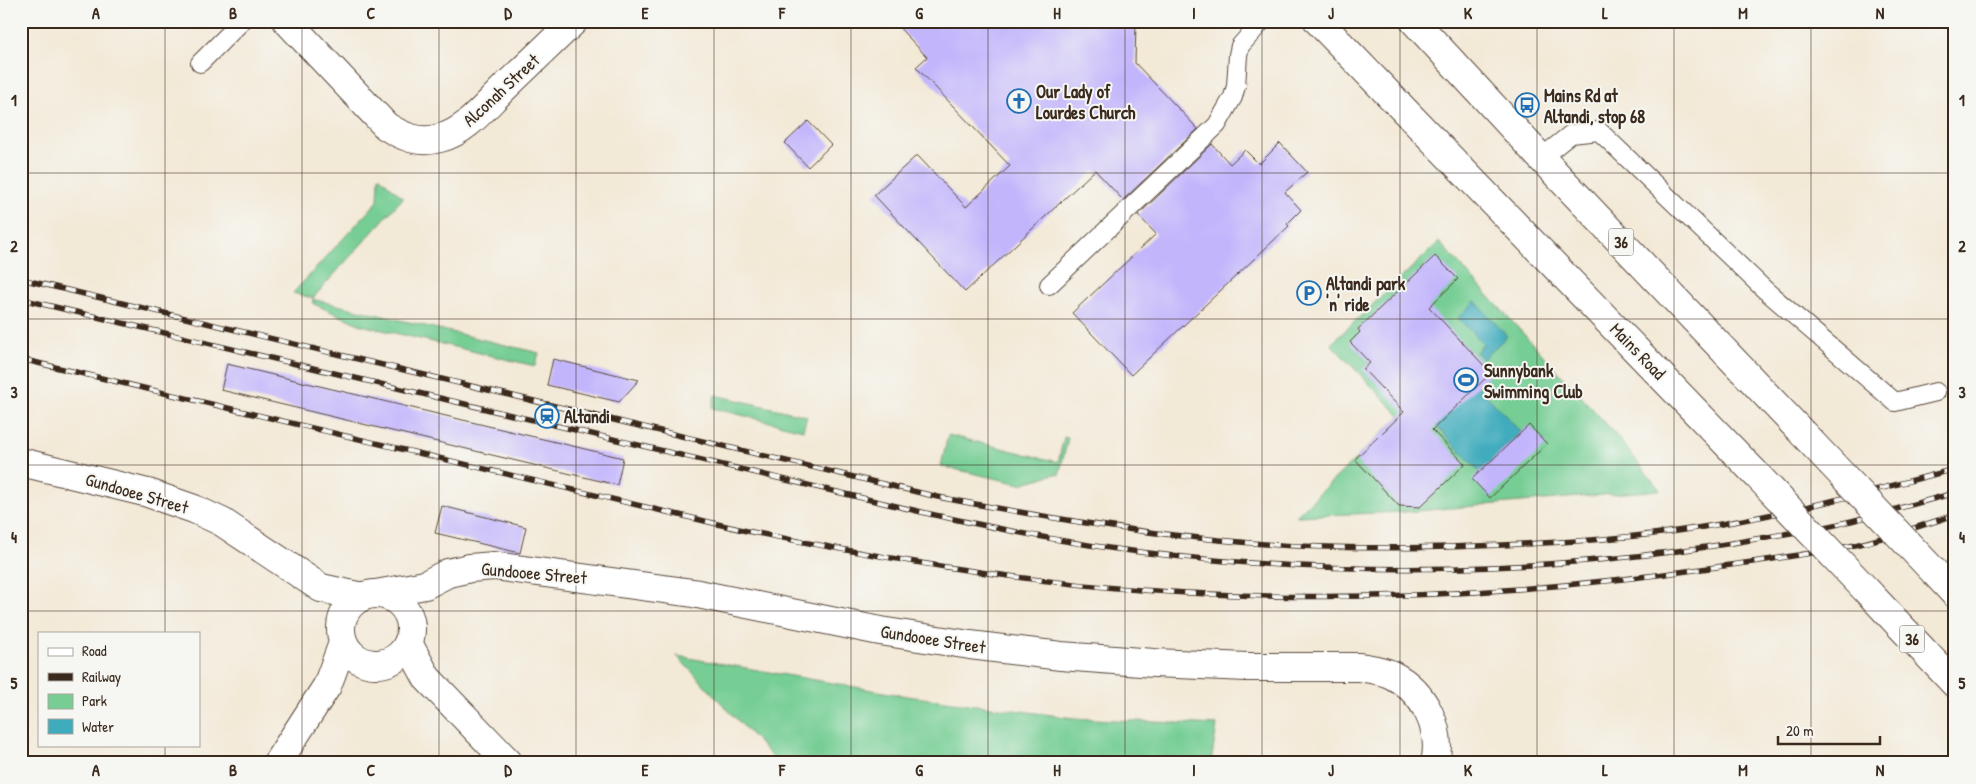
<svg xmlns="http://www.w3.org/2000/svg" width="1976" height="784" font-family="'Patrick Hand',sans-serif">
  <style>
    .green { fill: #76ce94; stroke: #587c59 }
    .water { fill: #3facbd; stroke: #3d6b6e }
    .building { fill: #c2b5fc }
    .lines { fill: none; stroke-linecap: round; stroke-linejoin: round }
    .lane-casing { stroke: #57473a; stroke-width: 20 }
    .street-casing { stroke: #57473a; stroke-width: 30 }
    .primary-casing { stroke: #57473a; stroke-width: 30 }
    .lane { stroke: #fff; stroke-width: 18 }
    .street { stroke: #fff; stroke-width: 28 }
    .primary { stroke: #fff; stroke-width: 28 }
    .rail-casing { stroke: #3b2a1e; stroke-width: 5.5 }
    .rail { stroke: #f6f6f2; stroke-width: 4; stroke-dasharray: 11; stroke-linecap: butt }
    .primary-bridge-casing { stroke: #57473a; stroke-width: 30; stroke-linecap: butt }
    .primary-bridge { stroke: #fff; stroke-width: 28 }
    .grid { fill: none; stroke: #3b2a1e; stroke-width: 1; stroke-opacity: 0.55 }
    .labels { text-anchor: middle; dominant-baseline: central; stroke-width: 4; stroke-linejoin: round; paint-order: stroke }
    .shield { fill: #f6f6f2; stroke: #73675e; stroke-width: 1 }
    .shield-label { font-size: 16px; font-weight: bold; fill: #3b2a1e }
    .street-label { font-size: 18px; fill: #3b2a1e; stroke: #f6f6f2 }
    .poi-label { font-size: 18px; font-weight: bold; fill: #3b2a1e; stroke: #f6f6f2; text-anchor: start }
    .neatline { fill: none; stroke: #3b2a1e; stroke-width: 2 }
    .grid-label { font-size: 16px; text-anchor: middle; font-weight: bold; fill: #3b2a1e }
  </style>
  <rect width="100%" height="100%" fill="#f6f6f2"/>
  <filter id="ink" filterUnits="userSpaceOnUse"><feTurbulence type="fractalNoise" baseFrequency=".02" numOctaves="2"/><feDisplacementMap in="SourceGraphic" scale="10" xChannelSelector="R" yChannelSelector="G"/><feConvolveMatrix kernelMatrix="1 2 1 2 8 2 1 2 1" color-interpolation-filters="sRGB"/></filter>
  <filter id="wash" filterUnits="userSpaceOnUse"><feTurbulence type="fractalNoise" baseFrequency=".0096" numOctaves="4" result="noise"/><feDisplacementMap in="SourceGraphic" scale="20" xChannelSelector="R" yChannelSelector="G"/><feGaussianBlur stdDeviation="1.12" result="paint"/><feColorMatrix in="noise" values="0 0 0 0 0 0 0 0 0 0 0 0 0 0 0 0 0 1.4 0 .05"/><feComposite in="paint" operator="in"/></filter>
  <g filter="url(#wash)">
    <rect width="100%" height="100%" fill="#f3e9d7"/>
    <g class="green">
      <polygon points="379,176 403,198 312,299 539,353 535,366 361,325 314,304 312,298 293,293 378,201"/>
      <polygon points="1439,242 1610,428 1660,490 1405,512 1296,516 1400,416 1331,344"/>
      <polygon points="715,395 807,416 803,430 712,408"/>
      <polygon points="948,435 1058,462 1064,437 1068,438 1059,475 1055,474 1020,484 941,466"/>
      <polygon points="677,656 907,696 1074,718 1217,725 1211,763 778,763"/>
    </g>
    <g class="water">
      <polygon points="1475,301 1507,336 1483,359 1476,352 1483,344 1458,318"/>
      <polygon points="1433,339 1521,432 1480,472 1391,379"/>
    </g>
    <g id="blocks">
      <g class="building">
        <polygon points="893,21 1136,21 1135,63 1198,129 1123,200 1095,170 965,292 874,195 917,155 966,207 1010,166 916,67 927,57"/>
        <polygon points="808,121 831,145 808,167 785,143"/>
        <polygon points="1280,143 1307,172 1285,192 1301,210 1287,224 1289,226 1131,375 1072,313 1156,234 1138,215 1212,144 1230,164 1245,150 1259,164"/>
        <polygon points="1435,256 1458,279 1429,307 1491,373 1432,430 1465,464 1420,507 1399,506 1355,459 1404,412 1363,369 1370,363 1350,342 1360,332 1358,329"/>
        <polygon points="553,359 606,372 639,380 619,402 547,385"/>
        <polygon points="227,364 623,458 617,485 221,390"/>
        <polygon points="1529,425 1547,444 1490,498 1472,479"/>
        <polygon points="442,506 526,527 520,553 435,533"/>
      </g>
    </g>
  </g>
  <g filter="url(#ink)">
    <use href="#blocks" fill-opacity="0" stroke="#57473a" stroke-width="1"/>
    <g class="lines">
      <g class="lane-casing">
        <g id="lane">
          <polyline points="200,63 242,21"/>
          <polyline points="1541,158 1571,134 1599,131 1765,290 1895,402 1936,392"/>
          <polyline points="1049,285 1217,125 1233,97 1236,86 1238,55 1240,46 1262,21"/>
        </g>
      </g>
      <g class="street-casing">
        <g id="street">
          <path d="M287 21 386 126C403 137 420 144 440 138 466 132 486 105 505 87 528 65 551 43 574 21"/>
          <polyline points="21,462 148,493 194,509 222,522 321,588 362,597"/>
          <path d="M376 594 425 585 448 573 470 568 494 566 693 593 880 631 970 645 1061 656 1154 663 1247 667H1359C1370 669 1382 670 1392 675 1424 691 1443 729 1435 763"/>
          <circle cx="376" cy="629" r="35"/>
          <polyline points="408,643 427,678 509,763"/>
          <polyline points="277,763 327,686 343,643"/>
        </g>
      </g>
      <g class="primary-casing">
        <g id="primary">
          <polyline points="1318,21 1756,474"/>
          <polyline points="1414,21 1541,158 1830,462"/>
          <polyline points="1942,580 1955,594"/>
          <polyline points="1869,593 1955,684"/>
        </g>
      </g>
      <use href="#lane" class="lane"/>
      <use href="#street" class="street"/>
      <use href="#primary" class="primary"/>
      <g class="rail-casing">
        <g id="rail">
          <path d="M21 279 938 497C1031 515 1125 531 1219 540 1313 550 1408 549 1503 545 1570 542 1637 538 1703 527 1788 514 1872 491 1955 469"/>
          <path d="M21 299 930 514C1000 529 1070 544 1140 552 1346 578 1558 574 1762 538 1788 533 1814 530 1839 524 1878 515 1916 503 1955 493"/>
          <path d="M21 359 747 531C877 557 1008 580 1141 590 1331 604 1521 595 1709 568 1758 561 1807 555 1855 545 1888 538 1922 525 1955 515"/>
        </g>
      </g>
      <use href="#rail" class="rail"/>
      <g class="primary-bridge-casing">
        <g id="primary-bridge">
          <polyline points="1830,462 1942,580"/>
          <polyline points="1756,474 1869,593"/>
        </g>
      </g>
      <use href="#primary-bridge" class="primary-bridge"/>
    </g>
  </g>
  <path class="grid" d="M165 21V633M302 21V763M439 21V763M576 21V763M714 21V763M851 21V763M988 21V763M1125 21V763M1262 21V763M1400 21V763M1537 21V763M1674 21V763M1811 21V763M21 173H1955M21 319H1955M21 465H1955M21 611H1955M165 745V763"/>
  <defs>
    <g id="church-ring" transform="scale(1.25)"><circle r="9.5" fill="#f6f6f2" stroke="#1f6fb2" stroke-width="1.5"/><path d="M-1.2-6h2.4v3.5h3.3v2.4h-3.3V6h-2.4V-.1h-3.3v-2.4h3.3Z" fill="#1f6fb2"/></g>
    <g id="bus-ring" transform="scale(1.25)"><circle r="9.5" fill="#f6f6f2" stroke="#1f6fb2" stroke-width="1.5"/><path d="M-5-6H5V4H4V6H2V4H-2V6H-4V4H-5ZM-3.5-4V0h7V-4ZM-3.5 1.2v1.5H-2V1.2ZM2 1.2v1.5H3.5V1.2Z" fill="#1f6fb2"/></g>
    <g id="parking-ring" transform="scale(1.25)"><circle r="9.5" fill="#f6f6f2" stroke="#1f6fb2" stroke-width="1.5"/><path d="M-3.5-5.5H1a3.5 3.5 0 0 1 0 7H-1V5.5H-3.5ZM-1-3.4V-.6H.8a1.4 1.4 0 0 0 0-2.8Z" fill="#1f6fb2"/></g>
    <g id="stadium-ring" transform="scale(1.25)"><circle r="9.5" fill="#f6f6f2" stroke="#1f6fb2" stroke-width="1.5"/><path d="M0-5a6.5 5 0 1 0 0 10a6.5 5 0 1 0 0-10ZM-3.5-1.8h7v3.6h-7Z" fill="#1f6fb2"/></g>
    <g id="station-ring" transform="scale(1.25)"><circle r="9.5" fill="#f6f6f2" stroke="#1f6fb2" stroke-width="1.5"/><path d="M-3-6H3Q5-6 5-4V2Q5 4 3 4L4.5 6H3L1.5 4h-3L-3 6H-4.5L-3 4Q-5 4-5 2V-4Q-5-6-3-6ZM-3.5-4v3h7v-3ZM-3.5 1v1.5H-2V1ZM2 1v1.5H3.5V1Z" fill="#1f6fb2"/></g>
  </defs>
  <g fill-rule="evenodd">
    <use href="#church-ring" x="1019" y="101"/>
    <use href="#bus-ring" x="1527" y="105"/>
    <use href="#parking-ring" x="1309" y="293"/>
    <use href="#stadium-ring" x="1466" y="380"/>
    <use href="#station-ring" x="547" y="416"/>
  </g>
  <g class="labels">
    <g class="shield">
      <rect x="1608.5" y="228.5" width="25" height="27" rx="4"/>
      <rect x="1899.5" y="625.5" width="25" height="27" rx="4"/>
    </g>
    <g class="shield-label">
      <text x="1621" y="242">36</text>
      <text x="1912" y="639">36</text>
    </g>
    <g class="street-label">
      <text transform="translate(501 90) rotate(-43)">Alconah Street</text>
      <text transform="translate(1638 351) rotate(46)">Mains Road</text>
      <text transform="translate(137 493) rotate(16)">Gundooee Street</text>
      <text transform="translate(534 573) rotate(5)">Gundooee Street</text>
      <text transform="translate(933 639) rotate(9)">Gundooee Street</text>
    </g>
    <g class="poi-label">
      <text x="1036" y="91">Our Lady of<tspan x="1036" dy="21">Lourdes Church</tspan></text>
      <text x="1544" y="95">Mains Rd at<tspan x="1544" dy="21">Altandi, stop 68</tspan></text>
      <text x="1326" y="283">Altandi park<tspan x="1326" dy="21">'n' ride</tspan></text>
      <text x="1484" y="370">Sunnybank<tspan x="1484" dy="21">Swimming Club</tspan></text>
      <text x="564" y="416">Altandi</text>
    </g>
  </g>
  <rect width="1976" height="784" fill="none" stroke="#f6f6f2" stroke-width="55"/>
  <rect x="38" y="632" width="162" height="115" fill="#f6f6f2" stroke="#aba49d"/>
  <rect x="48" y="648" width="25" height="8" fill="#ffffff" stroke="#aba49d"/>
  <text x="82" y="656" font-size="15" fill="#3b2a1e">Road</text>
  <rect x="48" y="673" width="25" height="8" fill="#3b2a1e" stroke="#aba49d"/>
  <text x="82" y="682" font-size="15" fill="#3b2a1e">Railway</text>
  <rect x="48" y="694" width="25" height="15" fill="#76ce94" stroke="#aba49d"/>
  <text x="82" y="706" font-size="15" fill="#3b2a1e">Park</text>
  <rect x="48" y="719" width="25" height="15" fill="#3facbd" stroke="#aba49d"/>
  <text x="82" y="732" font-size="15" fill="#3b2a1e">Water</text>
  <path d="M1778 736v8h102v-8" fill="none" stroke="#3b2a1e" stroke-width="2.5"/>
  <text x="1786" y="736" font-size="15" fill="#3b2a1e" stroke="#f6f6f2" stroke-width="4" paint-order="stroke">20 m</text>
  <rect x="28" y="28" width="1920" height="728" class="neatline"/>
  <g class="grid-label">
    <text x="96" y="19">A</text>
    <text x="233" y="19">B</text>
    <text x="371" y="19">C</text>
    <text x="508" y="19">D</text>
    <text x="645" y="19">E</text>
    <text x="782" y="19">F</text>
    <text x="919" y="19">G</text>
    <text x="1057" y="19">H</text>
    <text x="1194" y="19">I</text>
    <text x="1331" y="19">J</text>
    <text x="1468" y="19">K</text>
    <text x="1605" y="19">L</text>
    <text x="1743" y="19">M</text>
    <text x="1880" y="19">N</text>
    <text x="14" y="106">1</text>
    <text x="1962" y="106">1</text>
    <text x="14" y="252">2</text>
    <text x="1962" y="252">2</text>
    <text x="14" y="398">3</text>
    <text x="1962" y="398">3</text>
    <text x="14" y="543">4</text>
    <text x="1962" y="543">4</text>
    <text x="14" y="689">5</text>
    <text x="1962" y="689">5</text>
    <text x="96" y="776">A</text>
    <text x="233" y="776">B</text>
    <text x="371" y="776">C</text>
    <text x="508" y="776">D</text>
    <text x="645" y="776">E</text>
    <text x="782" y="776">F</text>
    <text x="919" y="776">G</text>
    <text x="1057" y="776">H</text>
    <text x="1194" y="776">I</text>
    <text x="1331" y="776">J</text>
    <text x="1468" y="776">K</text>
    <text x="1605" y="776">L</text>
    <text x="1743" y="776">M</text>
    <text x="1880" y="776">N</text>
  </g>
</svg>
